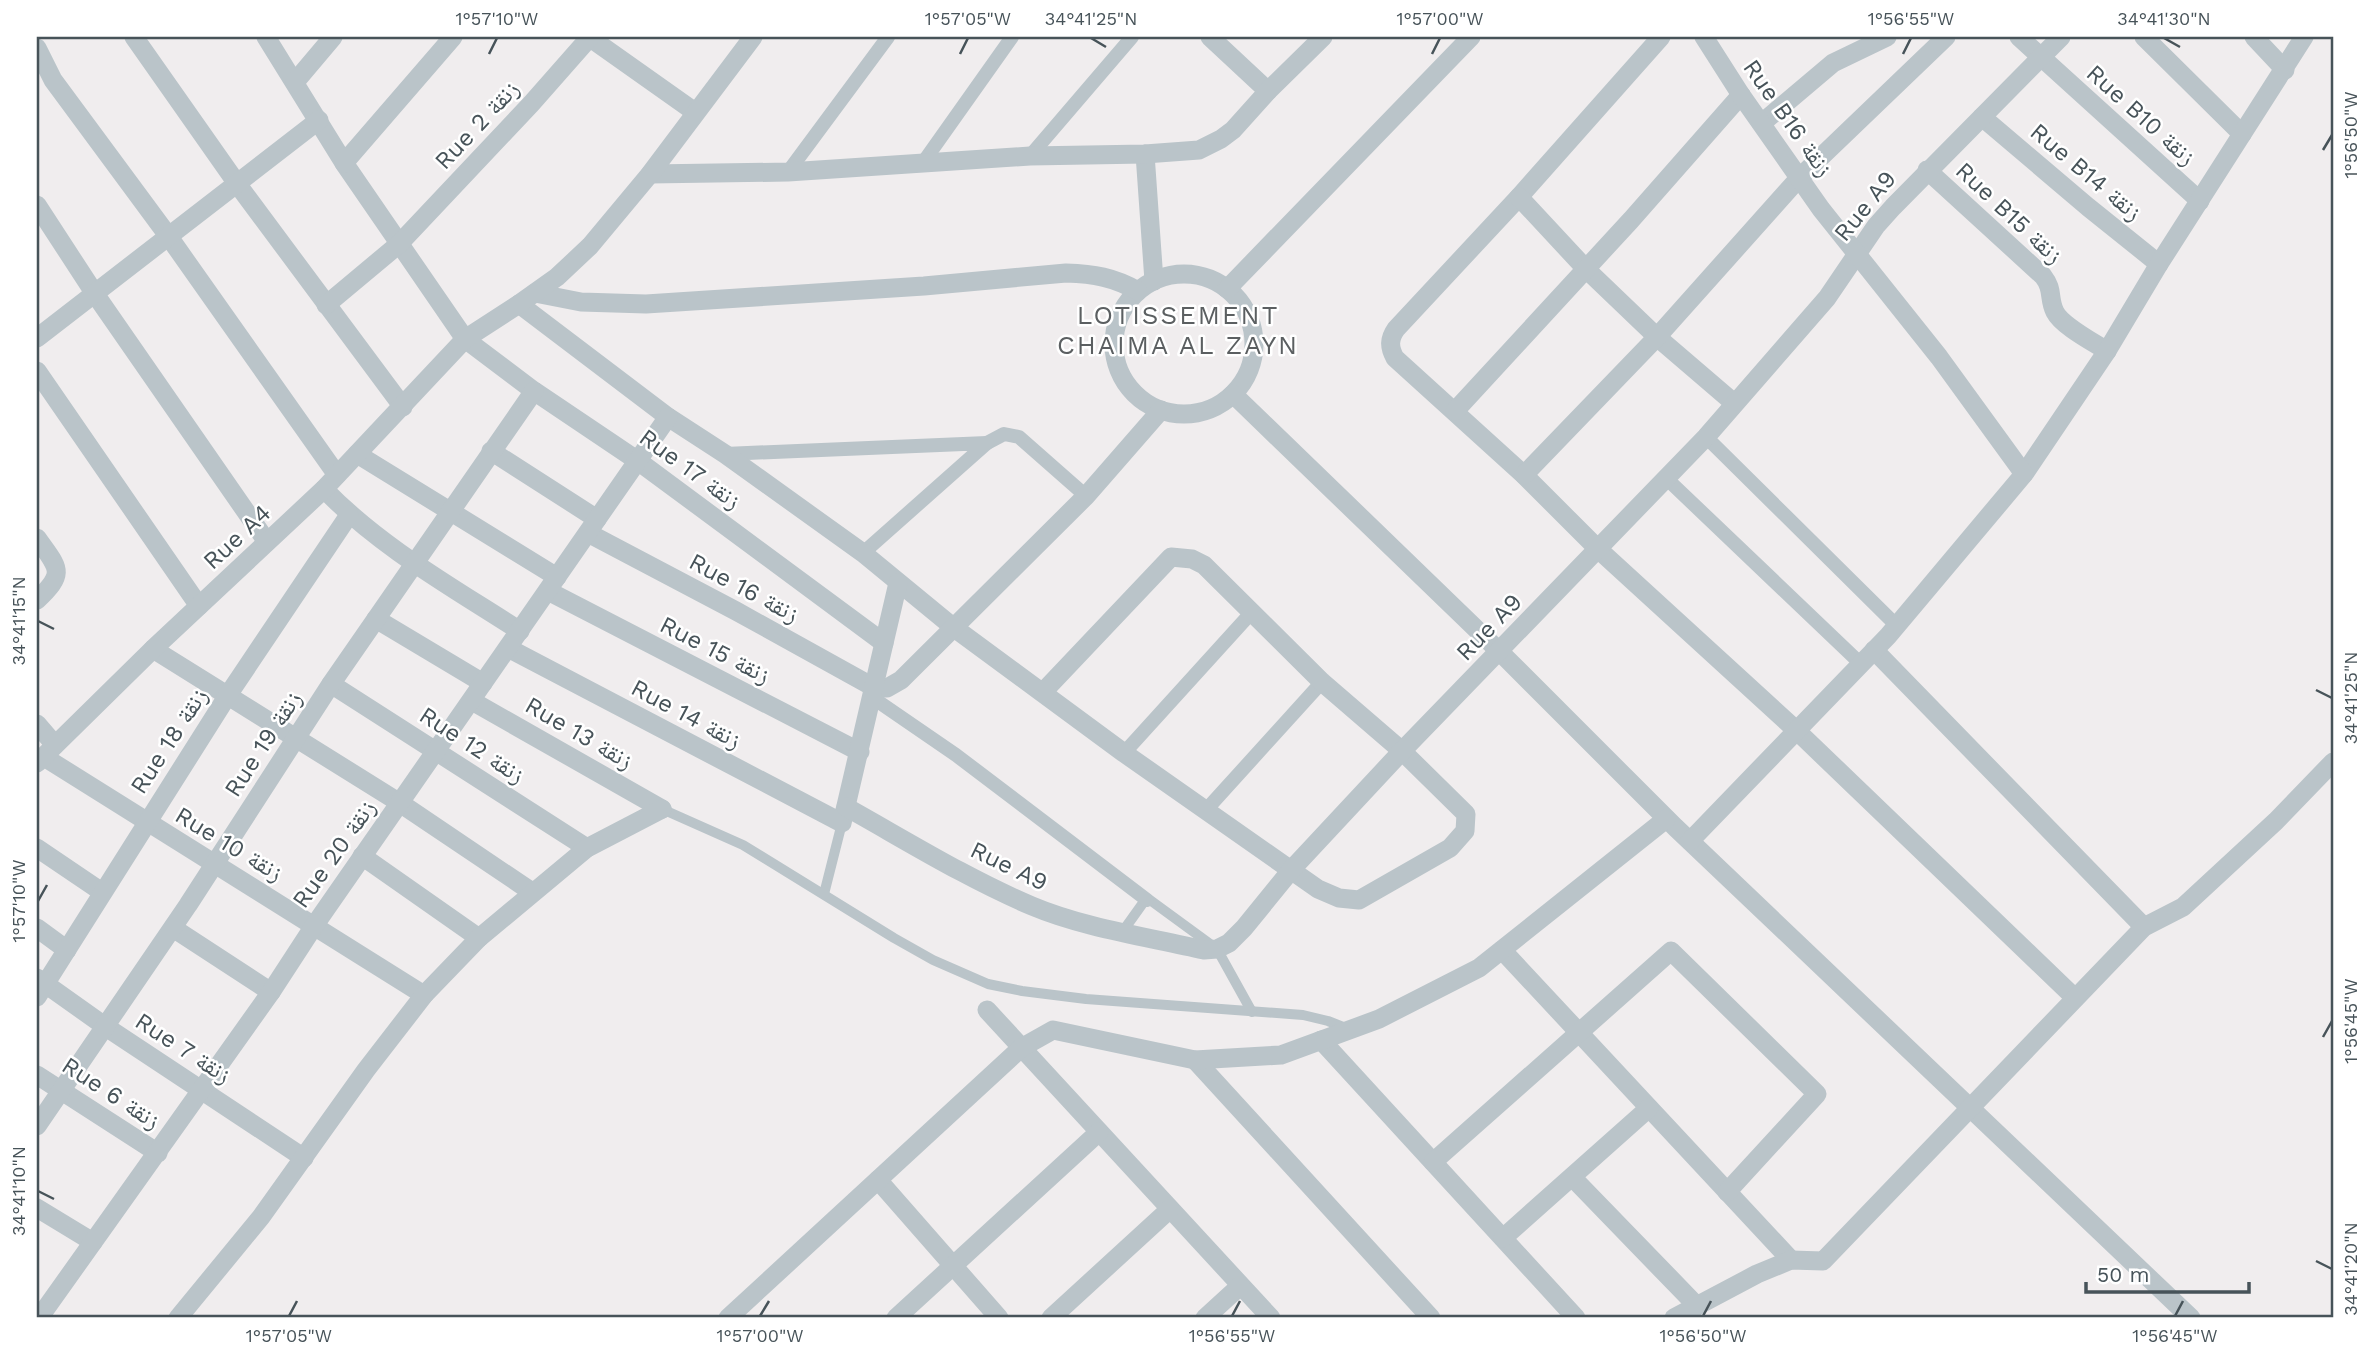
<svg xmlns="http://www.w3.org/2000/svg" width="2370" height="1355" font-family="'Work Sans','Noto Naskh Arabic',sans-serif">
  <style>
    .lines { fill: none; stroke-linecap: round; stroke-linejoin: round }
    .service { stroke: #bac4c9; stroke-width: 10 }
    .pedestrian { stroke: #bac4c9; stroke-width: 14 }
    .minor { stroke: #bac4c9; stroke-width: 19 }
    .ticks { fill: none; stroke: #475359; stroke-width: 2.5 }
    .labels { text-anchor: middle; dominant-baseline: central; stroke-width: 5; stroke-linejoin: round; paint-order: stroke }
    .street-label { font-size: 24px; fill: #475359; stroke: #fff }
    .neighbourhood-label { font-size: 26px; letter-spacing: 2px; fill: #5b5f61; stroke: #fff }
    .neatline { fill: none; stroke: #475359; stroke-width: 2.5 }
    .ticks-label { font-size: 18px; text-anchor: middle; fill: #475359 }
  </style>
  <rect width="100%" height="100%" fill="#f0edee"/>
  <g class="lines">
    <g class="service">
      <polyline points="662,809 743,845 894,938 933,960 988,984 1022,991 1086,999 1303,1015 1328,1021 1348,1029"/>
      <polyline points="824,894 842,823"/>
      <polyline points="1123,931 1143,903 1150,900 1217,949 1252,1012"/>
    </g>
    <g class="pedestrian">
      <polyline points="1030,156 1132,37"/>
      <polyline points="922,164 1012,37"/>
      <polyline points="788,172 888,37"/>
      <polyline points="1706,437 1896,625"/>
      <polyline points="987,443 1004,434 1019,437 1086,496"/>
      <polyline points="725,454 987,443 863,553"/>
      <polyline points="1667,479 1861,664"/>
      <polyline points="873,698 956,755 1147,900"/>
      <polyline points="1124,753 1252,612"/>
      <polyline points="1206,810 1322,682"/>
    </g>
    <g class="minor">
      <polyline points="134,37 238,185 403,407"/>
      <polyline points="266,37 344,163 465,339 534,391 638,461 884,643"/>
      <polyline points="589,37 695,112"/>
      <polyline points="1210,37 1268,91"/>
      <path d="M1661 37 1519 197 1396 329C1389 339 1389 347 1395 358L1524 475 1598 549 1796 730 2075 998"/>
      <polyline points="2019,37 2200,201"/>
      <polyline points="2144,37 2242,134"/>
      <polyline points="2254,37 2285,70"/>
      <polyline points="37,48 53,80 169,237 337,475"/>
      <polyline points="295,82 333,37"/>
      <polyline points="1982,117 2088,207 2159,264"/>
      <polyline points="1762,123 1833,63 1887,37"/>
      <polyline points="1145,154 1154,281"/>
      <polyline points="344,163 453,37"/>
      <path d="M1927 170 2043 276C2054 290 2048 298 2055 312 2062 326 2093 342 2107 351"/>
      <polyline points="650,174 788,172 1030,156 1145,154 1199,150 1221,139 1233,130 1268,91 1323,37"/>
      <polyline points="1519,197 1586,269 1657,337 1734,403"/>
      <polyline points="37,205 95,294 267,542"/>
      <circle cx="1184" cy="344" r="70"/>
      <polyline points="1227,289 1471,37"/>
      <path d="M535 293 581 302 646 304 924 286 1066 273C1094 274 1113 277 1138 291"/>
      <polyline points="519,304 668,417 725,454 863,553 953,627 1124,753 1318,889 1339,898 1359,900 1450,848 1465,831 1466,814 1402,751 1322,682 1204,565 1192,559 1171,557 1043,692"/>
      <polyline points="326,305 399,244 531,104 590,37"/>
      <polyline points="37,338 319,120"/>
      <polyline points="37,371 199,606"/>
      <polyline points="1233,394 1500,652 1675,827 2191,1318"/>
      <polyline points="1455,411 1631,220 1741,95"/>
      <polyline points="491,451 597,519"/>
      <polyline points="357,454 557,577"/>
      <polyline points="2024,474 2107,351 2159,264 2304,37"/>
      <polyline points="1524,475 1657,337 1799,178 1946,37"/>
      <path d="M324 489C380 547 452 587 520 631"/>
      <polyline points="588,533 736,611 875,688 887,688 901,680 1086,496 1161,410"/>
      <path d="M37 538C58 568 67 572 37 600"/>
      <polyline points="548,591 860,752"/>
      <polyline points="376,619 483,683"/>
      <polyline points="508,648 842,823 898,583"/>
      <polyline points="153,649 400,803 532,892"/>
      <polyline points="1874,650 2144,927"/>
      <polyline points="331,684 587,848"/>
      <polyline points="472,701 662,809"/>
      <polyline points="37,724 55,745"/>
      <polyline points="44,757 424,995"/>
      <polyline points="37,763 153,649 324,489 465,339 519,304 557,277 590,246 650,174 753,37"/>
      <path d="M846 807C907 841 968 879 1032 906 1084 928 1148 937 1204 950L1217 949 1229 943 1244 928 1292 869 1402 751 1706 437 1827 298 1876 226 1893 207 2061 37"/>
      <polyline points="1690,841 1888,636 2024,474 1939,357 1821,209 1741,95 1704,37"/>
      <polyline points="37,848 102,892"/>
      <polyline points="362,856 479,938"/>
      <polyline points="37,928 67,950"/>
      <polyline points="173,928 271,992"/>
      <polyline points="1502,950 1791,1260"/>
      <polyline points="37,978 106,1027 304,1158"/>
      <polyline points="37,997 228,695 349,515"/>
      <polyline points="987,1010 1271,1318"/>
      <polyline points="1321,1040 1576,1318"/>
      <polyline points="1195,1060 1431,1318"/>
      <polyline points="37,1075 158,1153"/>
      <polyline points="37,1126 188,905 331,684 534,391"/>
      <polyline points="1433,1162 1671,951 1817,1094 1727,1192"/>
      <polyline points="1572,1177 1697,1306"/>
      <polyline points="878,1180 999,1318"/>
      <polyline points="37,1208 93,1242"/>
      <polyline points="1503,1238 1649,1108"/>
      <polyline points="39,1318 271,992 314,926 668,417"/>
      <polyline points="178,1318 261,1217 366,1070 424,995 479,938 587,848 662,809"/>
      <polyline points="728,1318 1021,1048 1053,1030 1195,1060 1281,1055 1379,1019 1479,968 1666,819"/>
      <polyline points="896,1318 1099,1132"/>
      <polyline points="1051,1318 1170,1209"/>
      <polyline points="1205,1318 1240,1286"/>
      <polyline points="1674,1318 1757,1274 1791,1260 1823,1261 2144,927 2183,907 2276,821 2333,762"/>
    </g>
  </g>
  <path class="ticks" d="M1091 38 1106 47M2164 38 2180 47M489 54 497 38M960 54 968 38M1432 54 1440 38M1903 54 1911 38M2323 150 2332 135M38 621 54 629M2316 690 2332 698M38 901 47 885M2323 1037 2332 1021M38 1191 54 1199M2316 1261 2332 1269M289 1316 297 1301M760 1316 769 1301M1232 1316 1240 1301M1703 1316 1711 1301M2175 1316 2183 1301"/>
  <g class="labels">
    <g class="street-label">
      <text transform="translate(2141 115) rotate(42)">Rue B10 زنقة</text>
      <text transform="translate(1788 118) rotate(55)">Rue B16 زنقة</text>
      <text transform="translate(477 125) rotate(-47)">Rue 2 زنقة</text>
      <text transform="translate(2086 172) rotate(40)">Rue B14 زنقة</text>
      <text transform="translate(1865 206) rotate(-51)">Rue A9</text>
      <text transform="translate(2009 213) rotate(43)">Rue B15 زنقة</text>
      <text transform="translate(690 469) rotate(36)">Rue 17 زنقة</text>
      <text transform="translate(237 537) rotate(-43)">Rue A4</text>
      <text transform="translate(744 588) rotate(28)">Rue 16 زنقة</text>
      <text transform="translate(1489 627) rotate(-46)">Rue A9</text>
      <text transform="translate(715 650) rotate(27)">Rue 15 زنقة</text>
      <text transform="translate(686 714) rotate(28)">Rue 14 زنقة</text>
      <text transform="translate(579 733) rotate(30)">Rue 13 زنقة</text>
      <text transform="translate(169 741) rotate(-57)">Rue 18 زنقة</text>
      <text transform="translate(263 744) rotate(-57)">Rue 19 زنقة</text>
      <text transform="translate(472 745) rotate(33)">Rue 12 زنقة</text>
      <text transform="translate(229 844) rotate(31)">Rue 10 زنقة</text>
      <text transform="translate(334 854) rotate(-55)">Rue 20 زنقة</text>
      <text transform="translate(1009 866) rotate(26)">Rue A9</text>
      <text transform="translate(183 1048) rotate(33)">Rue 7 زنقة</text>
      <text transform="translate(111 1093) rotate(33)">Rue 6 زنقة</text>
    </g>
    <g class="neighbourhood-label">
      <text x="1178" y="315">LOTISSEMENT<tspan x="1178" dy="30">CHAIMA AL ZAYN</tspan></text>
    </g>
  </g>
  <rect width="2370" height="1355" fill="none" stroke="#ffffff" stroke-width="77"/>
  <path d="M2086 1282v10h163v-10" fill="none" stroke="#475359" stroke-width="3.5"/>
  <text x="2097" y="1282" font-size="21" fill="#475359" stroke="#ffffff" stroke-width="5" paint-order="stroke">50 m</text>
  <rect x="38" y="38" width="2294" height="1278" class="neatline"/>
  <g class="ticks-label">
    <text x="497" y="25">1°57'10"W</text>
    <text x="968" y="25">1°57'05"W</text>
    <text x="1091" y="25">34°41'25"N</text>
    <text x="1440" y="25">1°57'00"W</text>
    <text x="1911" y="25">1°56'55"W</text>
    <text x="2164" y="25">34°41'30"N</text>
    <text transform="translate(2351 135) rotate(-90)" y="6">1°56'50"W</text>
    <text transform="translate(19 621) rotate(-90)" y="6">34°41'15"N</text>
    <text transform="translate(2351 698) rotate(-90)" y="6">34°41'25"N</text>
    <text transform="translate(19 901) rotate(-90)" y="6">1°57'10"W</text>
    <text transform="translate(2351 1021) rotate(-90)" y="6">1°56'45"W</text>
    <text transform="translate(19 1191) rotate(-90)" y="6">34°41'10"N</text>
    <text transform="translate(2351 1269) rotate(-90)" y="6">34°41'20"N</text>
    <text x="289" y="1342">1°57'05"W</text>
    <text x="760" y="1342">1°57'00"W</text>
    <text x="1232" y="1342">1°56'55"W</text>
    <text x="1703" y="1342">1°56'50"W</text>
    <text x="2175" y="1342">1°56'45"W</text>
  </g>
</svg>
